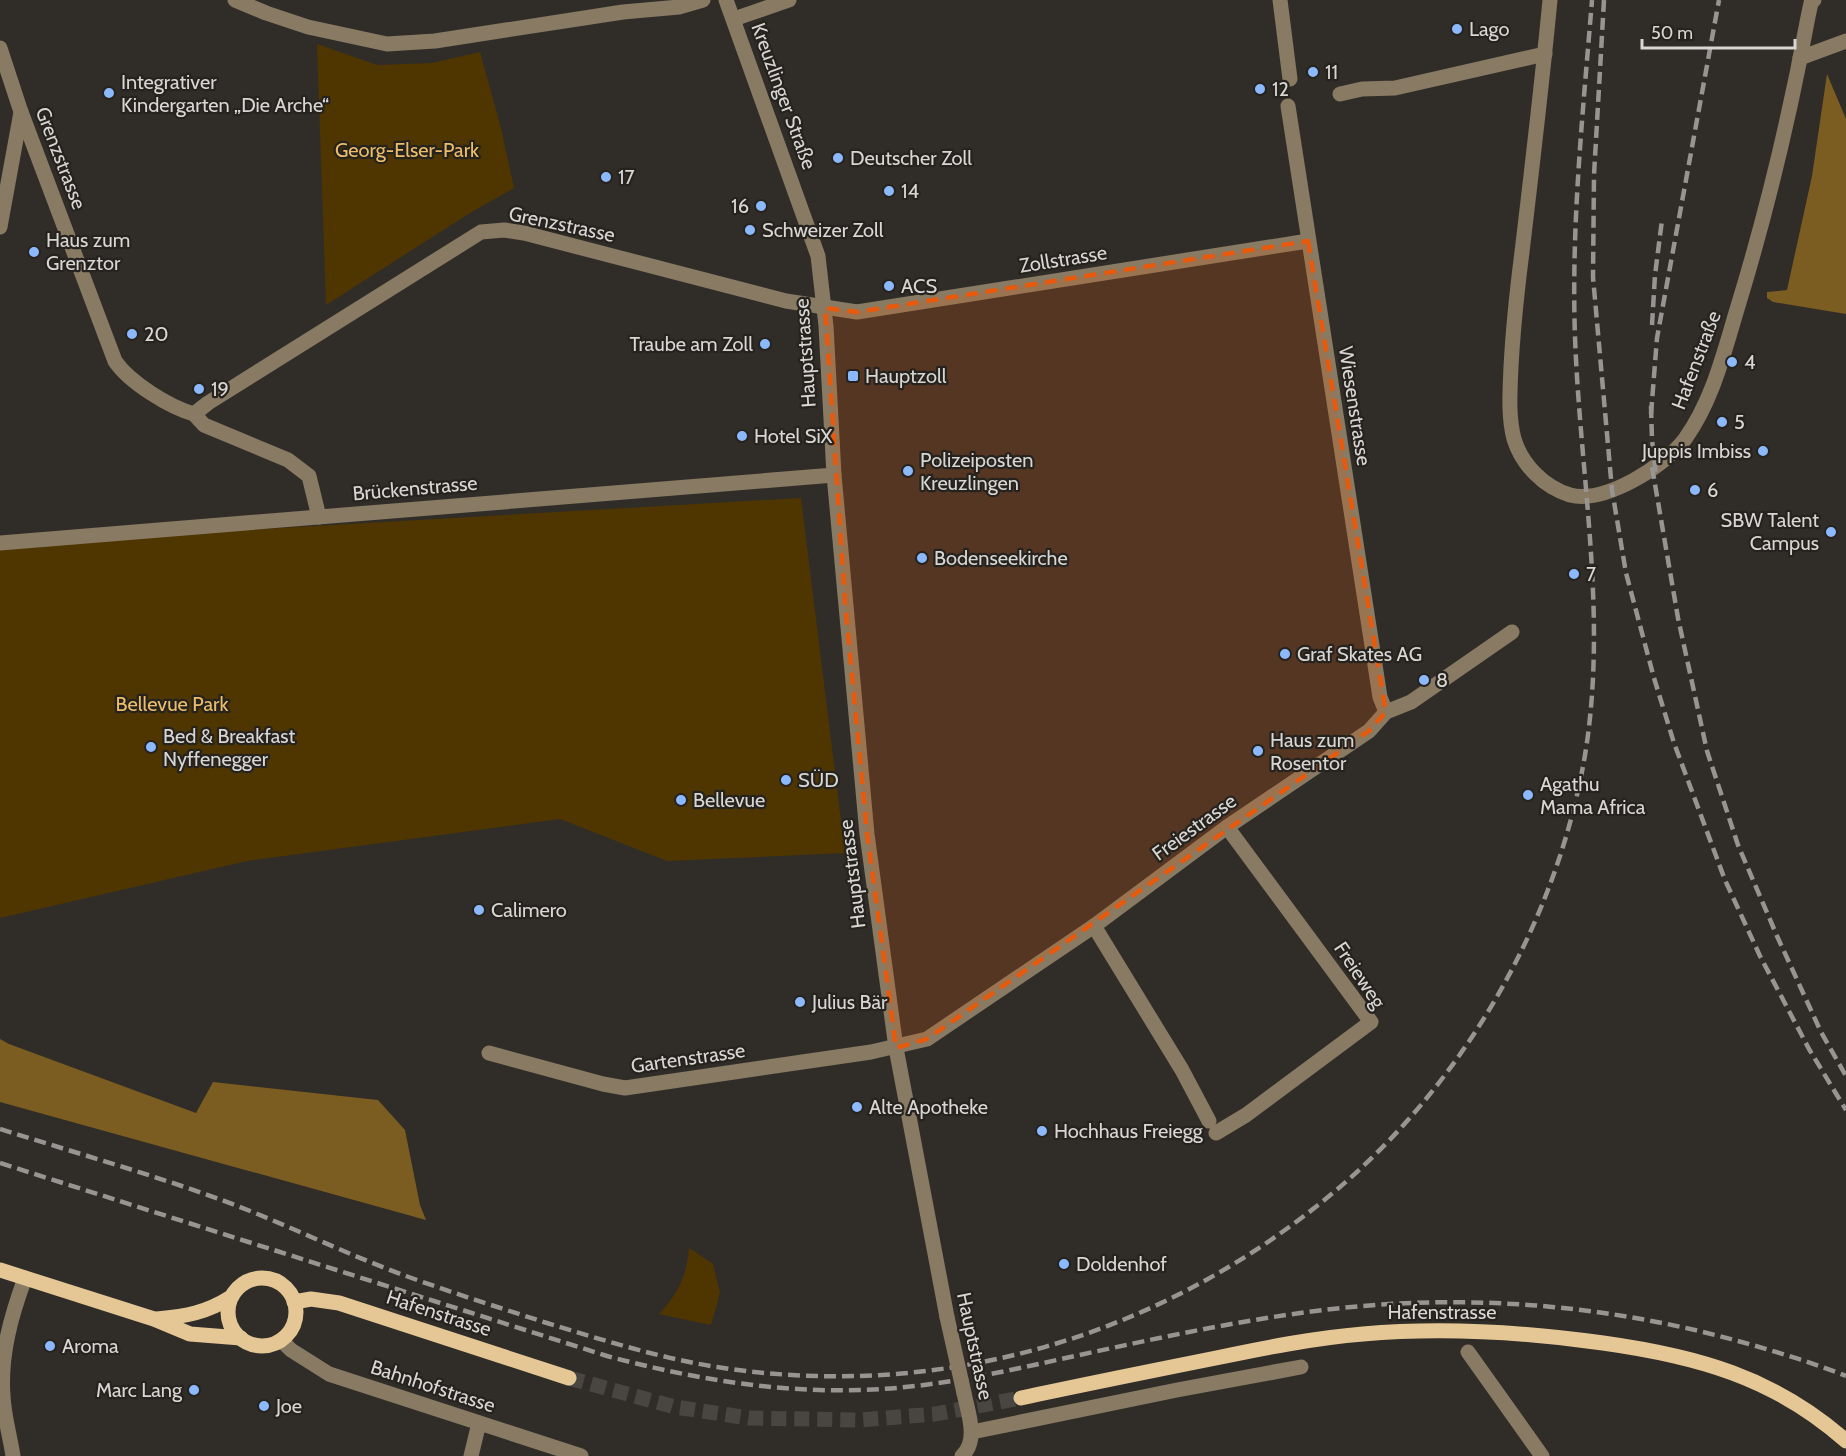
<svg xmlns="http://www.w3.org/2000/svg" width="1846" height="1456" font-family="Cabin,sans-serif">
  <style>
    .green { fill: #4f3600 }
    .forest { fill: #7b5c21 }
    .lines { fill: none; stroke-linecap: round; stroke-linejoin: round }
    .major-tunnel { stroke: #494642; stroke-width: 15; stroke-dasharray: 15 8; stroke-linecap: butt }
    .minor { stroke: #887a63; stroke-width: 15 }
    .major { stroke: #e4c795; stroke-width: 15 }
    .rail { stroke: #979491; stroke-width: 4.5; stroke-dasharray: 12 6; stroke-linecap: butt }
    .minor-bridge { stroke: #887a63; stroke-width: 15 }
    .marked { fill: #e8590c; fill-opacity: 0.2; stroke: #e8590c; stroke-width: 4.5; stroke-dasharray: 12 8; stroke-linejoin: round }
    .poi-dot { fill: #8cb9fc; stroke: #26231f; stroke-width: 2 }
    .labels { text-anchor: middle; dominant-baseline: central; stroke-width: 4.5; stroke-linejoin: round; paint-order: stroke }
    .poi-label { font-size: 20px; fill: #d8d6d3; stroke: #26231f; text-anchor: start }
    .street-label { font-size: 20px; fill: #d8d6d3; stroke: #26231f }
    .park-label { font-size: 20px; fill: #ecbd69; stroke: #26231f }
  </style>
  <rect width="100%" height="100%" fill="#302d28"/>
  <g class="green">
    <polygon points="317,44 377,65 432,63 480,52 501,128 514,188 470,213 326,305"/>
    <polygon points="801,498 845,853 667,861 560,819 247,861 0,918 0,544"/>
    <path d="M689 1248 713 1264 720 1293 711 1325 659 1314C678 1294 687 1275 689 1248Z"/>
  </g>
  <g class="forest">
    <polygon points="1827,74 1846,119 1846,314 1773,302 1767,298 1767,292 1787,290 1812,176"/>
    <polygon points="0,1039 9,1044 196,1113 213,1082 378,1100 405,1130 420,1205 426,1220 0,1102"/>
  </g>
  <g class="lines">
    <polyline class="major-tunnel" points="569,1378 675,1407 749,1418 860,1420 935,1414 1021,1398"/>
    <g class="minor">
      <polyline points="235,0 266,13 308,27 387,44 435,41 623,12 679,7 703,0"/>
      <polyline points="726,0 818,256 826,326 834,475 867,834 896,1048 947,1317"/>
      <polyline points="1280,0 1290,79"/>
      <path d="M1550 0C1542 84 1532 168 1522 252 1517 291 1513 329 1511 367 1510 391 1508 416 1514 439 1522 465 1544 487 1570 495 1605 504 1665 466 1685 439 1713 400 1724 352 1738 306 1767 211 1790 115 1808 17L1811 3 1814 0"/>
      <polyline points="734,19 789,0"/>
      <path d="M0 48 21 112 115 361C129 382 169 407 194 414L208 403 481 232 504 230 524 233 786 301 857 312 1308 241"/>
      <polyline points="1800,58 1846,41"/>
      <polyline points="1340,94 1362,89 1395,88 1545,54"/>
      <polyline points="1288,106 1380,697 1386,712"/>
      <polyline points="0,227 21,112"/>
      <polyline points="194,414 204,425 288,460 309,476 319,517"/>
      <polyline points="0,543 834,475"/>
      <polyline points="1094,926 1182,1070 1209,1121"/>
      <polyline points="489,1053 603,1084 625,1088 871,1052 927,1039 1094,926 1227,827 1369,731 1386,712 1411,702 1512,632"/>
      <polyline points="1216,1133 1246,1115 1371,1022 1227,827"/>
      <polyline points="281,1340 291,1350 329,1374 581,1456"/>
      <polyline points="1468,1352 1542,1456"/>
      <polyline points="972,1432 1177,1390 1301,1367"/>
      <path d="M13 1456C10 1436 4 1416 3 1396 0 1355 11 1316 25 1278"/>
      <polyline points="471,1456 479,1423"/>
      <path d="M962 1456C979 1440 968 1413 964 1393"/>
    </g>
    <g class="major">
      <polyline points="0,1270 154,1319 190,1334 241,1338"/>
      <circle cx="262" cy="1312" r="34"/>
      <polyline points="294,1302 311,1299 339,1303 569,1378"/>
      <path d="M157 1319C186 1316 206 1313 231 1297"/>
      <path d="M1021 1398C1086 1384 1151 1371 1216 1358 1264 1348 1314 1338 1363 1334 1443 1327 1524 1332 1603 1343 1696 1356 1774 1377 1846 1441"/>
    </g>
    <g class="rail">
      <polyline points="1604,0 1594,175 1593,277 1612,490 1626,573 1654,678 1674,743 1725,880 1760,956 1809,1049 1846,1110"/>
      <polyline points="1652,325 1655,275 1662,220"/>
      <polyline points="1651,406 1652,440 1656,474"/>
      <polyline points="1651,414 1657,338 1719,0"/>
      <polyline points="1652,467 1678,618 1707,751 1738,845 1777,936 1821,1032 1846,1076"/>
      <path d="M0 1129C73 1152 147 1173 219 1199 282 1222 343 1253 406 1276 453 1293 500 1308 547 1323 603 1340 659 1358 717 1367 941 1402 1161 1337 1334 1192 1464 1083 1557 922 1585 755 1608 616 1580 476 1575 337 1571 225 1583 112 1592 0"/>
      <path d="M0 1163 607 1356C696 1380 789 1395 882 1389 947 1385 1011 1370 1075 1356 1158 1338 1240 1320 1324 1310 1462 1293 1604 1304 1738 1341 1774 1351 1811 1362 1846 1376"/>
    </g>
    <polyline class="minor-bridge" points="947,1317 964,1393"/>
  </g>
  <path class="marked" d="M1308 241 1386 712 1369 731 927 1039 896 1048 867 834 845 603 825 308 857 312Z"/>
  <g class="poi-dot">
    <circle cx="1457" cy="29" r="6"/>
    <circle cx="1313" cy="72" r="6"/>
    <circle cx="1260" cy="89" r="6"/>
    <circle cx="109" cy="93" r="6"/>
    <circle cx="838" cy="158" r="6"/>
    <circle cx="606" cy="177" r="6"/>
    <circle cx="889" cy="191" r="6"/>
    <circle cx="761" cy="206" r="6"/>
    <circle cx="750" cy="230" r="6"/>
    <circle cx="34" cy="252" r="6"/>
    <circle cx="889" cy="286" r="6"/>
    <circle cx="132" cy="334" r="6"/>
    <circle cx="765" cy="344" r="6"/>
    <circle cx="1732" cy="362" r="6"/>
    <rect x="847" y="370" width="12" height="12" rx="3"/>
    <circle cx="199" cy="389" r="6"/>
    <circle cx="1722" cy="422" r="6"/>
    <circle cx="742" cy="436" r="6"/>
    <circle cx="1763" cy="451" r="6"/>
    <circle cx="908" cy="471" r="6"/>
    <circle cx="1695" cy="490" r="6"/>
    <circle cx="1831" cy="532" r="6"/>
    <circle cx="922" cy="558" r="6"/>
    <circle cx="1574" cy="574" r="6"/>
    <circle cx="1285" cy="654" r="6"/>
    <circle cx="1424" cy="680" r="6"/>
    <circle cx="151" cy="747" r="6"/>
    <circle cx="1258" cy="751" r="6"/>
    <circle cx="786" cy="780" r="6"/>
    <circle cx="1528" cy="795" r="6"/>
    <circle cx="681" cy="800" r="6"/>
    <circle cx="479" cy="910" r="6"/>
    <circle cx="800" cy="1002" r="6"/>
    <circle cx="857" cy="1107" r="6"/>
    <circle cx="1042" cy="1131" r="6"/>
    <circle cx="1064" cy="1264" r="6"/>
    <circle cx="50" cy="1346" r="6"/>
    <circle cx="194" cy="1390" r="6"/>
    <circle cx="264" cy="1406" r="6"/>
  </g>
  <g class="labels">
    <g class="poi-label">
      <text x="1469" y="29">Lago</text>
      <text x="1325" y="72">11</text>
      <text x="121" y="82">Integrativer<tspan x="121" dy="23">Kindergarten „Die Arche“</tspan></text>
      <text x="1272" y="89">12</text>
      <text x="850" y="158">Deutscher Zoll</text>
      <text x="618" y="177">17</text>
      <text x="901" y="191">14</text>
      <text x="749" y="206" text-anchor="end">16</text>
      <text x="762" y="230">Schweizer Zoll</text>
      <text x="46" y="240">Haus zum<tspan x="46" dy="23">Grenztor</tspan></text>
      <text x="901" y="286">ACS</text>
      <text x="144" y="334">20</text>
      <text x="753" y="344" text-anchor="end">Traube am Zoll</text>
      <text x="1744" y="362">4</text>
      <text x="865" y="376">Hauptzoll</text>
      <text x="211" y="389">19</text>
      <text x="1734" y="422">5</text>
      <text x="754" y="436">Hotel SiX</text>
      <text x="1751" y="451" text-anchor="end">Juppis Imbiss</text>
      <text x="920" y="460">Polizeiposten<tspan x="920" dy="23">Kreuzlingen</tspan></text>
      <text x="1707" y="490">6</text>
      <text x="1819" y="520" text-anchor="end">SBW Talent<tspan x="1819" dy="23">Campus</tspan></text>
      <text x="934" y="558">Bodenseekirche</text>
      <text x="1586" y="574">7</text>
      <text x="1297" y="654">Graf Skates AG</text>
      <text x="1436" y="680">8</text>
      <text x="163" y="736">Bed &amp; Breakfast<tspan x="163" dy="23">Nyffenegger</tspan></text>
      <text x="1270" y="740">Haus zum<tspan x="1270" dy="23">Rosentor</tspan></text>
      <text x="798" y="780">SÜD</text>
      <text x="1540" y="784">Agathu<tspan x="1540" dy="23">Mama Africa</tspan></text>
      <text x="693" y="800">Bellevue</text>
      <text x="491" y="910">Calimero</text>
      <text x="812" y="1002">Julius Bär</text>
      <text x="869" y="1107">Alte Apotheke</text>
      <text x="1054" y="1131">Hochhaus Freiegg</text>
      <text x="1076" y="1264">Doldenhof</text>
      <text x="62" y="1346">Aroma</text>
      <text x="182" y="1390" text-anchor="end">Marc Lang</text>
      <text x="276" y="1406">Joe</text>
    </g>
    <g class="street-label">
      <text transform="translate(784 96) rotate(70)">Kreuzlinger Straße</text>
      <text transform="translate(61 158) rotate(69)">Grenzstrasse</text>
      <text transform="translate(562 224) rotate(12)">Grenzstrasse</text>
      <text transform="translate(1063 259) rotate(-9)">Zollstrasse</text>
      <text transform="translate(805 353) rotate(-94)">Hauptstrasse</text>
      <text transform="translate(1696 360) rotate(-69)">Hafenstraße</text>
      <text transform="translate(1355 406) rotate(81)">Wiesenstrasse</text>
      <text transform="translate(415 488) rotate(-5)">Brückenstrasse</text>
      <text transform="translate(1194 827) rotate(-36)">Freiestrasse</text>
      <text transform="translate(852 874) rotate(-97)">Hauptstrasse</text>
      <text transform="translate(1360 975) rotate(56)">Freieweg</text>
      <text transform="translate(688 1058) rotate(-8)">Gartenstrasse</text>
      <text x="1442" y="1312">Hafenstrasse</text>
      <text transform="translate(439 1313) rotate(18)">Hafenstrasse</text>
      <text transform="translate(975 1346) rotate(78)">Hauptstrasse</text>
      <text transform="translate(433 1386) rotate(18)">Bahnhofstrasse</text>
    </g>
    <g class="park-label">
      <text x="407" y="150">Georg-Elser-Park</text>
      <text x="172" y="704">Bellevue Park</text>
    </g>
  </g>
  <path d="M1642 39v9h153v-9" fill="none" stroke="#d8d6d3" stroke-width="3"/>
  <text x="1651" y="39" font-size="18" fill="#d8d6d3" stroke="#26231f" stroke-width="4.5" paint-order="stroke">50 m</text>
</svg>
